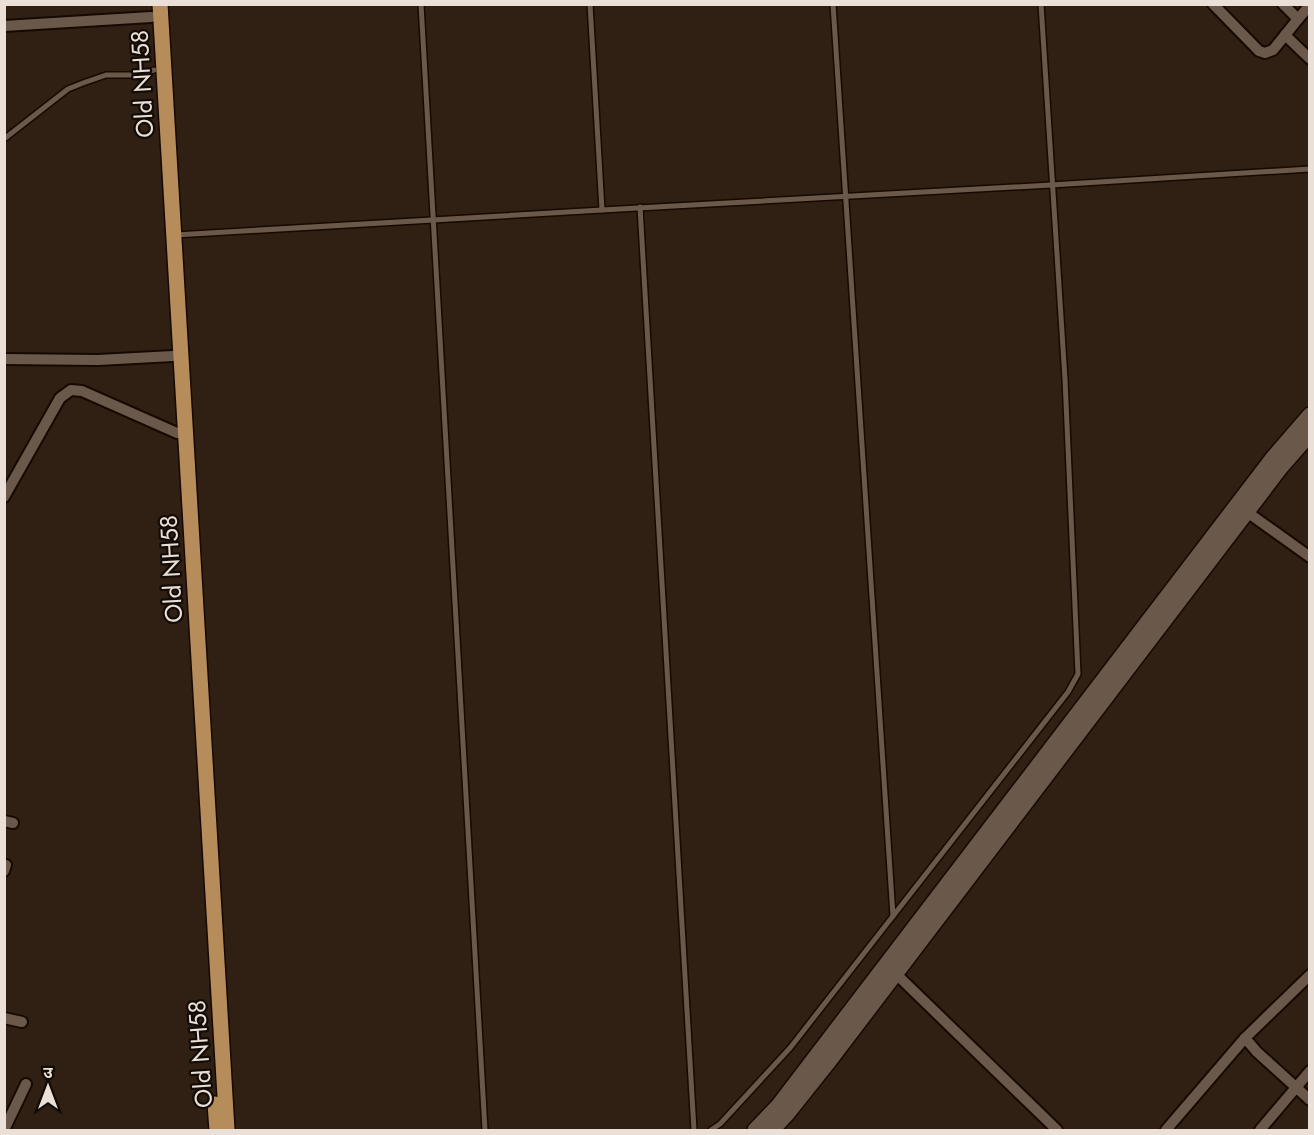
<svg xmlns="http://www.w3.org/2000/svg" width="1314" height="1135" font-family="Jost,'Noto Sans Devanagari',sans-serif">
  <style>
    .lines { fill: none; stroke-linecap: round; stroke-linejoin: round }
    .lane-casing { stroke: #170901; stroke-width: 8 }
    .street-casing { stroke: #170901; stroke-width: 14 }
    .secondary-casing { stroke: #170901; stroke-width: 18 }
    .primary-casing { stroke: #170901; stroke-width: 18 }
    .lane { stroke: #6a584a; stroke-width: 5 }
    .street { stroke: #6a584a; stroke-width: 10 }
    .secondary { stroke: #6a584a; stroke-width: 15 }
    .primary { stroke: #b68d5a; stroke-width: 15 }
    .labels { text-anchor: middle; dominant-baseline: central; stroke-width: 4.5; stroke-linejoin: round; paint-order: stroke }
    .street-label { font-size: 24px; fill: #eae0d7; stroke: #120b06 }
  </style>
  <rect width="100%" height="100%" fill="#2f2013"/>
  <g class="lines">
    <g class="lane-casing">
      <g id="lane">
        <polyline points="421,4 485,1130"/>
        <polyline points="590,4 602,210 1051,185 1310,169"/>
        <polyline points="833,4 893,916"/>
        <polyline points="4,139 68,89 83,83 106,75 136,75 154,70"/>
        <polyline points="640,207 694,1130"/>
        <polyline points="175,235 602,210"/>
        <polyline points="711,1130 720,1124 790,1048 1068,692 1078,674 1065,379 1041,4"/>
      </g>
    </g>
    <g class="street-casing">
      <g id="street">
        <polyline points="1213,4 1259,51 1265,53 1273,50 1298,19 1283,4"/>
        <polyline points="1298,19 1310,5"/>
        <polyline points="4,26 151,17"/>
        <polyline points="1285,35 1310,59"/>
        <polyline points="4,359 98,360 173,356"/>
        <polyline points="4,497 60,398 71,390 82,391 177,433 186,433"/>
        <polyline points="1247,512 1310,557"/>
        <polyline points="4,821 13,823"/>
        <polyline points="4,871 6,865"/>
        <polyline points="891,969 1057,1130"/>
        <polyline points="4,1018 22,1022"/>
        <polyline points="1245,1038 1257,1052 1310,1100"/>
        <polyline points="4,1130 26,1084"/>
        <polyline points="1166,1130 1245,1038 1310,975"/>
        <polyline points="1260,1130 1310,1071"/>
      </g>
    </g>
    <g class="secondary-casing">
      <g id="secondary">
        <polyline points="755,1130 778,1106 1272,459 1310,415"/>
        <polyline points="772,1130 787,1114 830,1060 1281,467 1310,434"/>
      </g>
    </g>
    <g class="primary-casing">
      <g id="primary">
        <polyline points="160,4 227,1130"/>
        <polyline points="215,1104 217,1130"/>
      </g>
    </g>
    <use href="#lane" class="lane"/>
    <use href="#street" class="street"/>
    <use href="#secondary" class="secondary"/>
    <use href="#primary" class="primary"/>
  </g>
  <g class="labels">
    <g class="street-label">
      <text transform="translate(142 84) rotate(-93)">Old NH58</text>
      <text transform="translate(171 569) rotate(-93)">Old NH58</text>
      <text transform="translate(200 1054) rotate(-94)">Old NH58</text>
    </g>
  </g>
  <rect width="1314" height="1135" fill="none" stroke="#eae0d7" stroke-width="12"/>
  <g transform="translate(48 1087)" stroke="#120b06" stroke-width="4.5" paint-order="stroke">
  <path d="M0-4.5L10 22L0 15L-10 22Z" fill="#eae0d7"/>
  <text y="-9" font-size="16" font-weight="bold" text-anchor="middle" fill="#eae0d7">उ</text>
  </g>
</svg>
